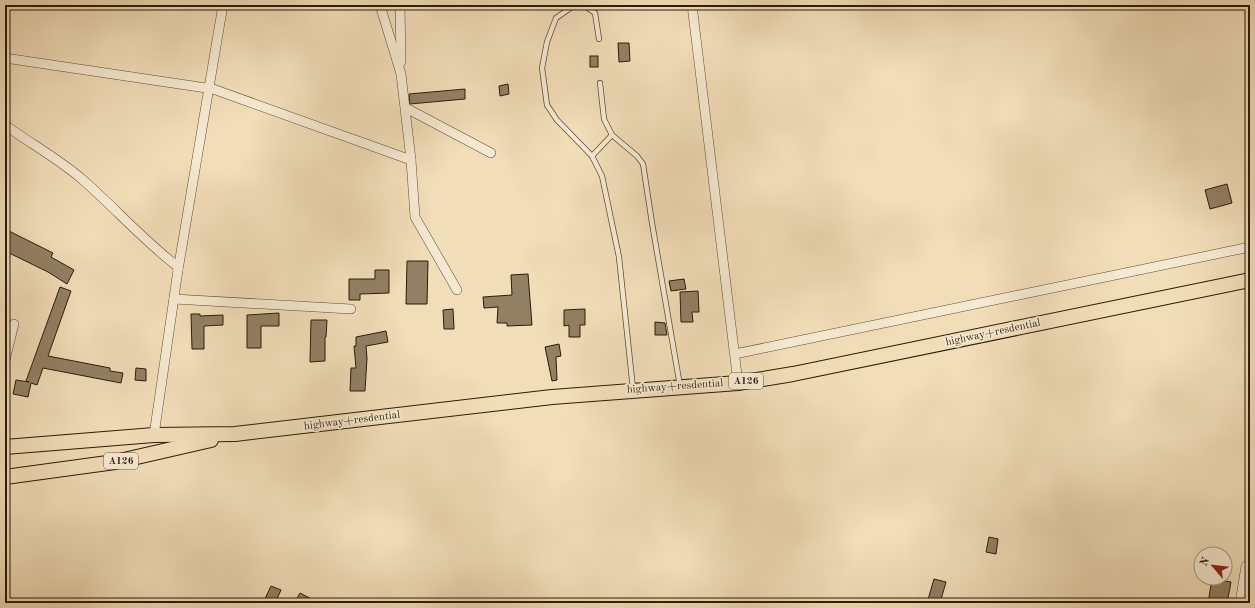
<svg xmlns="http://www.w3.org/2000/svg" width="1255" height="608" font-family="'Old Standard TT',serif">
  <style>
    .building { fill: #928064; stroke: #2c1b08 }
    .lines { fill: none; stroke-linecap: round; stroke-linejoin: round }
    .service-casing { stroke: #5d4c34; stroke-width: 6 }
    .minor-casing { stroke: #5d4c34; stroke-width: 10 }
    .trunk-casing { stroke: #2c1b08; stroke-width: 16 }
    .service { stroke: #f6e9d1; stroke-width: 4.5 }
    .minor { stroke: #f6e9d1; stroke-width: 9 }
    .trunk { stroke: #f1ddb8; stroke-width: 14 }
    .labels { text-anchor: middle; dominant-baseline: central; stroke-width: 3.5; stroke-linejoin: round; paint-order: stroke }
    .shield { fill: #f6e9d1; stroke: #695944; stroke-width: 1 }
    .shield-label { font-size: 10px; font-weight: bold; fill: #2c1b08 }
    .street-label { font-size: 11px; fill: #2c1b08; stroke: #f6e9d1 }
  </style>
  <rect width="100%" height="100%" fill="#f1ddb8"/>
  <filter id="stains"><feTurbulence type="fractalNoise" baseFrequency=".005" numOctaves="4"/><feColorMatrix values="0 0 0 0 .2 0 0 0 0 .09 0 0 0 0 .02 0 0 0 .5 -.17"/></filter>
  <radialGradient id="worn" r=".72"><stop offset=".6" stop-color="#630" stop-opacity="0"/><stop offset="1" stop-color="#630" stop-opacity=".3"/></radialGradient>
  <g class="building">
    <polygon points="618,43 629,43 630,61 619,62"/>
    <rect x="590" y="56" width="8" height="11"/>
    <polygon points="508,84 509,94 500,96 499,86"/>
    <polygon points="465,89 465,99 410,104 409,94"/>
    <polygon points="1227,184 1232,203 1210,209 1205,190"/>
    <polygon points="5,229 53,253 51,257 74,270 67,284 48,272 5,251"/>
    <polygon points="407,261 428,261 427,304 406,304"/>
    <polygon points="375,270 389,270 389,293 360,294 360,300 349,300 349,279 375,279"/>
    <polygon points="528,274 532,325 507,326 507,323 497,323 498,307 484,308 483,297 512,295 511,275"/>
    <polygon points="684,279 686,289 671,291 669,281"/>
    <polygon points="60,287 71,291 48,356 110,368 110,371 123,373 121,383 43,368 37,385 31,383 28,397 13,394 16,380 29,382 26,381"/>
    <polygon points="698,291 699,312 692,312 693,322 681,322 680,292"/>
    <polygon points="453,309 454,329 444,329 443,310"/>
    <polygon points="585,309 585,325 580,325 580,337 569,337 569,325 564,326 564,310"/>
    <polygon points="279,313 279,326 261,326 261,348 247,348 247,315"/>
    <polygon points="191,314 200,314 200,316 223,315 223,325 204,326 204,349 192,349"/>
    <polygon points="311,320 327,320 326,337 325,337 325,361 310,362"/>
    <polygon points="655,322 665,323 667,335 655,335"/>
    <polygon points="386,331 388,342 366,346 367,358 365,391 350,391 351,368 356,368 354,346 356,346 356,337"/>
    <polygon points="559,344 561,356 556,357 557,380 552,381 545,347"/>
    <polygon points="136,368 146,369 146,381 135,380"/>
    <polygon points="989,537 998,539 996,554 986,552"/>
    <polygon points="934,579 946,582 940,603 927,603"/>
    <polygon points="1212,579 1231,582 1227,603 1208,603"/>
    <polygon points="271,586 281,590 275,603 269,603 264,601"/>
    <polygon points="300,593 319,603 294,603"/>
  </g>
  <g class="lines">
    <g class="service-casing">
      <g id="service">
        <polyline points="599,39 595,13 585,6 572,7 556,18 547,42 542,68 547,105 557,120 592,156 602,176 619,257 633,389"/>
        <polyline points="600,83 604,119 612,135 637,156 643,164 652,223 680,386"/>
        <polyline points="592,156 612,135"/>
      </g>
    </g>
    <g class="minor-casing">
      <g id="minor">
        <polyline points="380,5 401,74 411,160 415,217 457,290"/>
        <polyline points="400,5 401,62"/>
        <polyline points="692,5 738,383"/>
        <polyline points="5,58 213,89 411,160"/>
        <polyline points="406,108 491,153"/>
        <path d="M5 125C31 144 59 159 83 180 115 208 143 240 177 266L178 270 154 435"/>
        <polyline points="178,270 223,5"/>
        <polyline points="174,299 351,309"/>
        <polyline points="735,354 1250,247"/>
        <polyline points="5,360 14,324"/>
        <polyline points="1240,603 1246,566 1250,567"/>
      </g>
    </g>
    <g class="trunk-casing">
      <g id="trunk">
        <polyline points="5,447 154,435 235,434 552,397 738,383 793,374 1250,280"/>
        <polyline points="5,477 115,462 211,440"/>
      </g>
    </g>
    <use href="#service" class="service"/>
    <use href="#minor" class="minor"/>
    <use href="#trunk" class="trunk"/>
  </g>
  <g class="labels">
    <g class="shield">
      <rect x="729" y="373" width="34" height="16" rx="3"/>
      <rect x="104" y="453" width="34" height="16" rx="3"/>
    </g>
    <g class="shield-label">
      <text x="746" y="381">A126</text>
      <text x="121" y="461">A126</text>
    </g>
    <g class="street-label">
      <text transform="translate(993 333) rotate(-12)">highway+resdential</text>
      <text transform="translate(675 387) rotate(-4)">highway+resdential</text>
      <text transform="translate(352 421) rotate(-7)">highway+resdential</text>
    </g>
  </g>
  <rect width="1255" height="608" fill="none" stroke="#f1ddb8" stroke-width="20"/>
  <rect x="6" y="6" width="1243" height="596" fill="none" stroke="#2c1b08" stroke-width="2"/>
  <rect x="10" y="10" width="1235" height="588" fill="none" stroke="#2c1b08"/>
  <g transform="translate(1213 566) rotate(298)"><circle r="19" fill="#f6e9d1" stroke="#a59781"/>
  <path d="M0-3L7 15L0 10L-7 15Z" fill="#8f2418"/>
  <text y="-6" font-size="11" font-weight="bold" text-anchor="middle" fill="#2c1b08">N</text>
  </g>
  <rect width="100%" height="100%" filter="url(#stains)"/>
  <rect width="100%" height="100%" fill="url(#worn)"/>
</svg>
